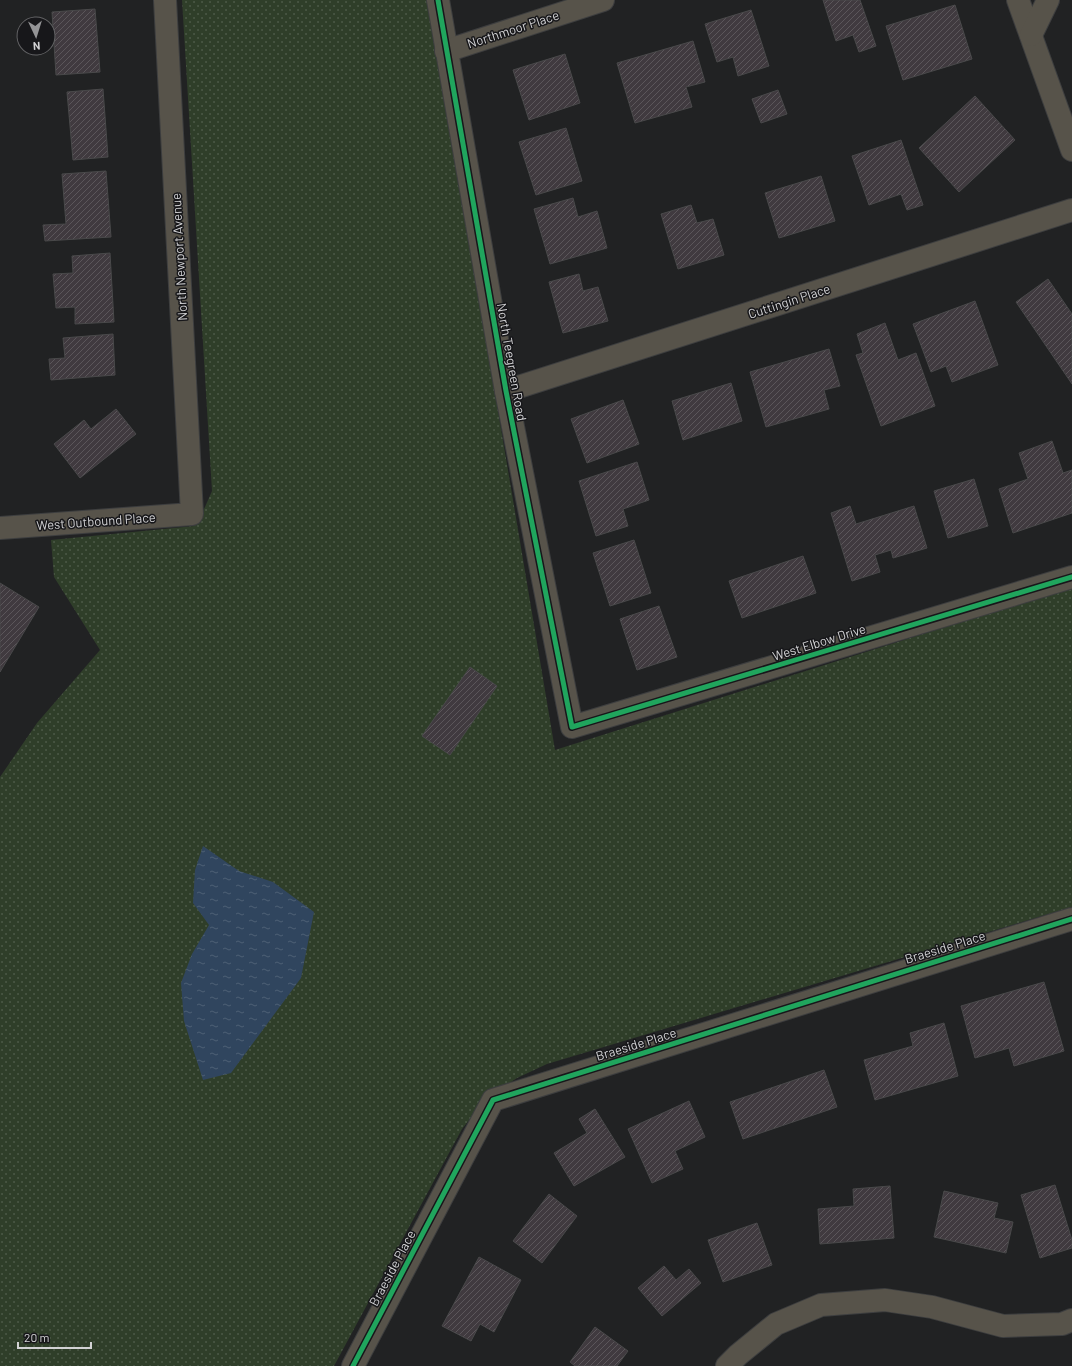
<svg xmlns="http://www.w3.org/2000/svg" width="1072" height="1366" font-family="Barlow,sans-serif">
  <style>
    .grass { fill: url(#grass-dots) }
    .water { fill: url(#water-ripples) }
    .building { fill: url(#building-hatch); stroke: #49494a }
    .lines { fill: none; stroke-linecap: round; stroke-linejoin: round }
    .minor-casing { stroke: #3d3e3f; stroke-width: 24 }
    .tertiary-casing { stroke: #3d3e3f; stroke-width: 24 }
    .minor { stroke: #57534a; stroke-width: 22 }
    .tertiary { stroke: #57534a; stroke-width: 22 }
    .cycleway-casing { stroke: #17171a; stroke-width: 8 }
    .cycleway { stroke: #20a55d; stroke-width: 5 }
    .labels { text-anchor: middle; dominant-baseline: central; stroke-width: 3; stroke-linejoin: round; paint-order: stroke }
    .street-label { font-size: 13px; fill: #d2d2d4; stroke: #17171a }
  </style>
  <defs>
    <pattern id="grass-dots" width="8" height="8" patternUnits="userSpaceOnUse"><rect width="8" height="8" fill="#2f3e29"/><path d="M2 2h.1M6 6h.1" fill="none" stroke="#4c5947" stroke-width="1.8" stroke-linecap="round"/></pattern>
    <pattern id="water-ripples" width="26" height="14" patternUnits="userSpaceOnUse"><rect width="26" height="14" fill="#30455e"/><path d="M2 4q2-2 4 0t4 0M15 11q2-2 4 0t4 0" fill="none" stroke="#4d5f74"/></pattern>
    <pattern id="building-hatch" width="6" height="6" patternUnits="userSpaceOnUse"><rect width="6" height="6" fill="#403a3f"/><path d="M-1 1l2-2M0 6l6-6M5 7l2-2" fill="none" stroke="#5b565a"/></pattern>
  </defs>
  <rect width="100%" height="100%" fill="#212223"/>
  <polygon class="grass" points="182,0 429,0 555,750 1072,587 1072,907 547,1064 517,1078 486,1099 462,1129 334,1366 0,1366 0,777 37,723 100,650 54,577 51,540 194,526 205,507 212,491"/>
  <polygon class="water" points="203,846 239,871 273,882 314,912 301,978 231,1073 203,1080 184,1021 181,983 192,954 209,925 193,903 195,870"/>
  <g class="building">
    <polygon points="823,0 860,0 876,46 859,52 853,35 836,41"/>
    <polygon points="955,5 972,59 903,80 886,26"/>
    <polygon points="95,9 100,72 56,75 52,12"/>
    <polygon points="751,10 769,66 738,76 733,57 717,62 705,24"/>
    <polygon points="693,41 705,82 686,87 692,107 635,123 617,63"/>
    <polygon points="565,54 580,103 529,120 513,70"/>
    <polygon points="103,89 108,157 73,160 67,92"/>
    <polygon points="778,90 787,114 761,123 752,99"/>
    <polygon points="975,96 1015,140 959,192 919,148"/>
    <polygon points="566,128 582,181 536,195 519,142"/>
    <polygon points="901,140 923,205 907,210 901,194 869,205 852,156"/>
    <polygon points="106,171 111,237 45,241 43,225 66,224 62,174"/>
    <polygon points="821,176 835,221 779,238 765,193"/>
    <polygon points="573,198 578,217 597,211 607,248 550,264 534,209"/>
    <polygon points="691,205 697,223 713,219 724,255 678,269 661,214"/>
    <polygon points="110,253 114,322 75,324 75,307 56,308 53,274 73,273 72,256"/>
    <polygon points="579,274 583,291 598,287 608,321 563,333 549,282"/>
    <polygon points="1048,279 1072,314 1072,384 1016,302"/>
    <polygon points="975,301 998,365 952,382 946,366 931,372 913,324"/>
    <polygon points="885,323 898,360 916,353 935,406 881,426 856,355 863,353 857,334"/>
    <polygon points="113,334 115,375 51,380 49,359 65,358 63,338"/>
    <polygon points="829,349 840,386 824,390 829,409 766,427 750,372"/>
    <polygon points="731,383 742,421 683,440 672,401"/>
    <polygon points="623,400 639,444 587,463 571,419"/>
    <polygon points="116,409 136,434 80,478 54,444 84,420 91,429"/>
    <polygon points="1052,441 1063,473 1072,470 1072,513 1013,533 999,489 1028,479 1019,453"/>
    <polygon points="637,462 649,500 623,509 628,526 596,536 579,481"/>
    <polygon points="974,479 988,526 948,538 934,491"/>
    <polygon points="850,506 856,524 914,506 927,548 893,558 891,550 875,555 880,572 852,581 831,513"/>
    <polygon points="634,540 651,593 610,606 593,553"/>
    <polygon points="803,556 816,593 742,618 729,581"/>
    <polygon points="0,583 39,607 0,672"/>
    <polygon points="659,606 677,657 637,670 620,619"/>
    <polygon points="470,667 497,686 450,755 422,736"/>
    <polygon points="1044,982 1064,1051 1014,1066 1009,1048 975,1058 961,1006"/>
    <polygon points="944,1023 958,1076 875,1100 864,1060 913,1046 910,1033"/>
    <polygon points="824,1070 837,1107 743,1139 730,1102"/>
    <polygon points="689,1101 705,1137 675,1151 683,1169 652,1183 628,1129"/>
    <polygon points="595,1109 625,1157 574,1186 554,1153 587,1133 579,1119"/>
    <polygon points="1055,1185 1072,1240 1072,1248 1040,1258 1021,1195"/>
    <polygon points="890,1186 894,1238 820,1244 818,1209 854,1206 853,1189"/>
    <polygon points="944,1191 998,1203 994,1218 1013,1222 1006,1253 934,1237"/>
    <polygon points="549,1194 577,1216 542,1263 513,1241"/>
    <polygon points="757,1223 772,1265 723,1282 708,1240"/>
    <polygon points="479,1257 521,1280 494,1332 480,1324 471,1341 442,1326"/>
    <polygon points="664,1266 676,1280 689,1269 701,1283 662,1316 638,1288"/>
    <polygon points="595,1327 628,1351 617,1366 575,1366 570,1362"/>
  </g>
  <g class="lines">
    <g class="minor-casing">
      <g id="minor">
        <polyline points="438,0 506,391 572,727 1072,577"/>
        <polyline points="1018,0 1072,150"/>
        <polyline points="1031,35 1048,0"/>
        <polyline points="446,51 603,0"/>
        <polyline points="506,391 1072,210"/>
        <polyline points="0,528 192,514 165,0"/>
        <polyline points="353,1366 493,1100 1072,919"/>
      </g>
    </g>
    <g class="tertiary-casing">
      <polyline id="tertiary" points="727,1366 738,1355 776,1324 821,1305 885,1300 932,1307 1003,1326 1062,1324 1072,1320"/>
    </g>
    <use href="#minor" class="minor"/>
    <use href="#tertiary" class="tertiary"/>
    <g class="cycleway-casing">
      <g id="cycleway">
        <polyline points="438,0 506,391 572,727 1072,577"/>
        <polyline points="353,1366 493,1100 1072,919"/>
      </g>
    </g>
    <use href="#cycleway" class="cycleway"/>
  </g>
  <g class="labels">
    <g class="street-label">
      <text transform="translate(513 29) rotate(-18)">Northmoor Place</text>
      <text transform="translate(179 257) rotate(-93)">North Newport Avenue</text>
      <text transform="translate(789 301) rotate(-18)">Cuttingin Place</text>
      <text transform="translate(512 362) rotate(80)">North Teegreen Road</text>
      <text transform="translate(96 521) rotate(-4)">West Outbound Place</text>
      <text transform="translate(819 642) rotate(-17)">West Elbow Drive</text>
      <text transform="translate(945 947) rotate(-17)">Braeside Place</text>
      <text transform="translate(636 1044) rotate(-17)">Braeside Place</text>
      <text transform="translate(392 1268) rotate(-62)">Braeside Place</text>
    </g>
  </g>
  <g transform="translate(36 36) rotate(176)"><circle r="19" fill="#17171a" stroke="#626264"/>
  <path d="M0-3L7 15L0 10L-7 15Z" fill="#949496"/>
  <text y="-6" font-size="11" font-weight="bold" text-anchor="middle" fill="#d2d2d4">N</text>
  </g>
  <path d="M18 1342v6h73v-6" fill="none" stroke="#d2d2d4" stroke-width="2"/>
  <text x="24" y="1342" font-size="12" fill="#d2d2d4" stroke="#17171a" stroke-width="3" paint-order="stroke">20 m</text>
</svg>
